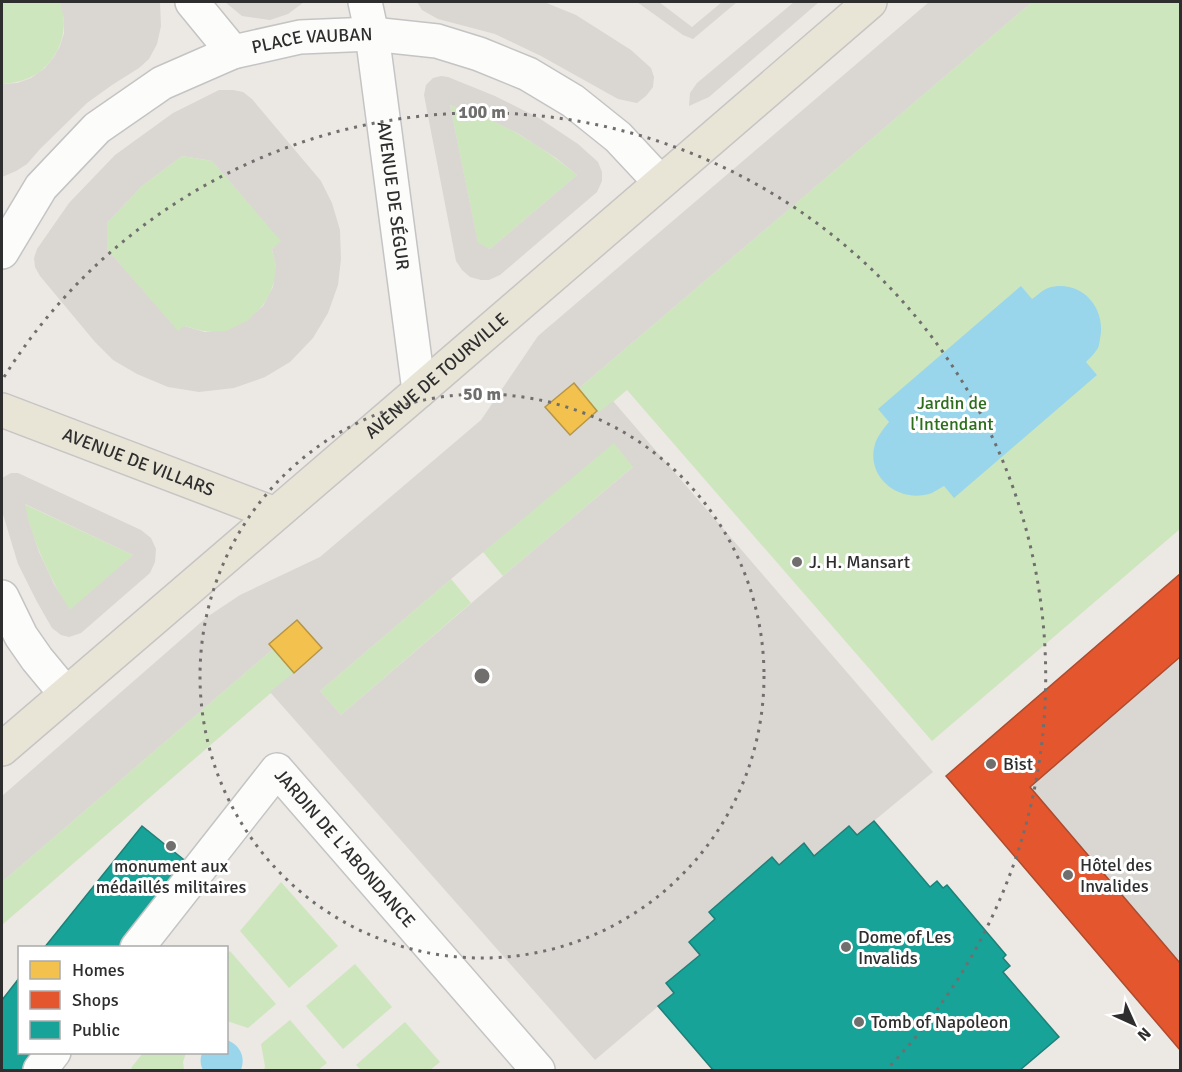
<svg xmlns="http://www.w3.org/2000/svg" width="1182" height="1072" font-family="Signika,sans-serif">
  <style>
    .green { fill: #cee6be }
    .plaza { fill: #dad6d2; fill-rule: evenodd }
    .water { fill: #99d6ec }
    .homes { fill: #f2c14e; stroke: #b79544; stroke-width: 1.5 }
    .shops { fill: #e4572e; stroke: #ad4b2e; stroke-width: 1.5 }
    .public { fill: #17a398; stroke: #1e8078; stroke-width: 1.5 }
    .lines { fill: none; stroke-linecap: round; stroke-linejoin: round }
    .minor-casing { stroke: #c5c4c5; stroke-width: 36 }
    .major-casing { stroke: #c6c5c4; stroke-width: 36 }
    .minor { stroke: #fcfcfb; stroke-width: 33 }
    .major { stroke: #e8e4d6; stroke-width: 33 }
    .ring { fill: none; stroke: #706f6e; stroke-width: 3; stroke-dasharray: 3 6 }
    .poi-dot { fill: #706f6e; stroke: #fff; stroke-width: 2 }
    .labels { text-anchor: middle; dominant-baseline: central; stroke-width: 6; stroke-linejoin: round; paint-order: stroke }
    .street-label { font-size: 18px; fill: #2e2e2e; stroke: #fff }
    .park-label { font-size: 18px; fill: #2c6e1b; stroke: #fff }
    .poi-label { font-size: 18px; fill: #2e2e2e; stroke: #fff; text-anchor: start }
    .centre { fill: #706f6e; stroke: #fff; stroke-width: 3 }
    .ring-label { font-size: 18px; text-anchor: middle; font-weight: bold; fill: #706f6e; stroke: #fff; stroke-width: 6; stroke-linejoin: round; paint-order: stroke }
  </style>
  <rect width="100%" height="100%" fill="#ece8e4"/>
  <g class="green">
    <path d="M2 2H60C71 30 58 65 29 78 20 82 11 83 2 84Z"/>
    <polygon points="1032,2 1180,2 1180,529 932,741 627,390 601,412 597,411 578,389"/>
    <path d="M450 105C462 109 474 112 485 117 519 132 549 152 577 175L490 249 478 244Z"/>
    <path d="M182 156 212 161 282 241 272 249C273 255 276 262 276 268 275 296 254 324 227 331 212 334 198 330 185 326L178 332 107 249V223L142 186Z"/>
    <polygon points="614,442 634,466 503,576 483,552"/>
    <path d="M24 504 133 555 70 611C49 577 33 542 24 504Z"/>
    <polygon points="451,579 471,603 341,715 320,691"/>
    <polygon points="273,649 294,673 2,925 2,882"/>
    <polygon points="281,882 338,946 289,988 240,931"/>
    <polygon points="230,951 276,1004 248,1028 227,1021 226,955"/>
    <polygon points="355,964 392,1007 343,1049 306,1006"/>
    <polygon points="290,1020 327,1063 318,1070 264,1070 265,1066 261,1044"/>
    <polygon points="405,1022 440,1062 430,1070 361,1070 356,1065"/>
    <polygon points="143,1053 186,1053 183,1062 184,1070 133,1070 131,1068"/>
  </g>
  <g class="plaza">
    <polygon points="60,2 160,2 161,26 157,44 149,59 139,68 112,85 87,103 40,149 27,164 16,171 2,177 2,84 17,83 31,78 45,68 54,57 60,46 64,33 64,19"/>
    <polygon points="225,2 304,2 288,14 270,20 242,16"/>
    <polygon points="417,2 544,2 576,15 631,50 651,68 654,77 653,87 646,96 637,103 618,99 541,56 495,34 438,19 422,10"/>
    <polygon points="637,2 659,2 692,27 722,2 737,2 693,39 683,35"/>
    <polygon points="794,2 819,2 709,97 689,106 690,93 697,83"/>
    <path d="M929 2H1032L578 389 573 383 545 407 570 435 597 411H601L613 401 933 772 857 835 814 856 804 844 779 865 772 858 709 911 715 919 689 942 700 955 666 983 674 993 595 1060 270 692 322 649 297 620 269 644 273 649 2 882V796L207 617 240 595 320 557 481 420 538 336ZM614 443 633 467 503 576 341 715 320 691 451 579Z"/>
    <path d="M441 76 448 77 495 96 539 118 578 144 598 162 602 172V181L597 192 500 275 489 280H481L470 277 462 270 456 261 424 95 426 85 433 78ZM450 105 485 117 519 134 556 158 577 175 490 249 478 243Z"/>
    <path d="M219 90H233L243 92 252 99 321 181 332 203 340 230 341 259 338 285 328 313 313 338 290 362 265 377 234 388 199 392 168 387 137 374 113 360 95 342 40 276 35 267 34 258 37 249 69 203 115 155 173 113ZM182 156 212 161 281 241 272 249 276 266 273 287 263 306 247 321 226 331 205 332 184 326 178 331 107 249V223L142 186Z"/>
    <path d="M11 473H18L141 530 151 538 156 549 155 562 150 573 81 633 69 637 61 635 52 628 36 600 18 564 2 511V478ZM25 504 133 555 70 610 54 584 39 552 29 522Z"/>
    <polygon points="1180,657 1180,963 1030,787"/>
  </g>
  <g class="water">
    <path d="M1021 286 1032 299C1037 296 1042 290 1048 288 1080 278 1107 307 1100 339 1100 340 1099 346 1098 348 1095 353 1090 358 1086 362L1097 375 954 498 944 486C940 488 936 491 932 493 899 505 863 476 876 441 879 434 884 428 889 422L878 409Z"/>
    <path d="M227 1040C240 1045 246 1057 241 1070H203C200 1064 200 1059 202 1053L226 1052Z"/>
  </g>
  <g class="homes">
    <polygon points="574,383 597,411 570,435 545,407"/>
    <polygon points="297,620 322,648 294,673 269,644"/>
  </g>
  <polygon class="shops" points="1180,574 1180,657 1030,787 1180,963 1180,1050 946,776"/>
  <g class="public">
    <polygon points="874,821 930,887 937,881 943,888 947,885 1006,955 1003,958 1010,966 1003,972 1059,1037 1020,1070 713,1070 658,1006 674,993 666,983 700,955 689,942 715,919 709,912 772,857 779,865 804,843 814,856 849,826 857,835"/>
    <polygon points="142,826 198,871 137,948 44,948"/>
    <polygon points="20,977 20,1052 54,1052 40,1070 2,1070 2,1000"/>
  </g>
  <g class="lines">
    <g class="minor-casing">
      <g id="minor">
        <polyline points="192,2 233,52"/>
        <path id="s1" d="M365 2 372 34 419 391"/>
        <path id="s2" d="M2 252 41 187 97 128 162 83 233 52 300 37 372 34 437 41 479 54 528 74 573 101 618 137 660 182"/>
        <polyline points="2,597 21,636 37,659 66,694"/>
        <path id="s3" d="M137 948 277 770 538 1070"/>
        <polyline points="40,1070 54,1052"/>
      </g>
    </g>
    <g class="major-casing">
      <g id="major">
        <path id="s4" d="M2 410 275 514"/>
        <path id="s5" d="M2 749 419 391 870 2"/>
      </g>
    </g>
    <use href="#minor" class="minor"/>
    <use href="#major" class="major"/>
  </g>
  <g class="ring">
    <circle cx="482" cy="676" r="282"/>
    <path d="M4 377A564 564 0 1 1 888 1068"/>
  </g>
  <g class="poi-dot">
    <circle cx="797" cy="562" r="6"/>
    <circle cx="991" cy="764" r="6"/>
    <circle cx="171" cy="846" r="6"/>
    <circle cx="1068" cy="875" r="6"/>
    <circle cx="846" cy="947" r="6"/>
    <circle cx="859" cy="1022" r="6"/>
  </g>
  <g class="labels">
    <g class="street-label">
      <text stroke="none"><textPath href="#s2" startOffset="394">PLACE VAUBAN</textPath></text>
      <text stroke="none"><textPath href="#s1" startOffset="196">AVENUE DE SÉGUR</textPath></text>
      <text stroke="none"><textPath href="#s5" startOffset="573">AVENUE DE TOURVILLE</textPath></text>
      <text stroke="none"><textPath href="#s4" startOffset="146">AVENUE DE VILLARS</textPath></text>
      <text stroke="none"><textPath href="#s3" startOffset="330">JARDIN DE L'ABONDANCE</textPath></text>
    </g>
    <g class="park-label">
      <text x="952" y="403">Jardin de<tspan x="952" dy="21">l'Intendant</tspan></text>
    </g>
    <g class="poi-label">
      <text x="809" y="562">J. H. Mansart</text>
      <text x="1003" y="764">Bist</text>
      <text x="1080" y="865">Hôtel des<tspan x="1080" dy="21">Invalides</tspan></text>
      <text x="171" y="866" text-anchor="middle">monument aux<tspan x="171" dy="21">médaillés militaires</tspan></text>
      <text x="858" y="937">Dome of Les<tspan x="858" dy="21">Invalids</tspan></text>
      <text x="871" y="1022">Tomb of Napoleon</text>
    </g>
  </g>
  <circle cx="482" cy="676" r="9" class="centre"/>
  <g class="ring-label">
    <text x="482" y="118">100 m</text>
    <text x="482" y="400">50 m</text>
  </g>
  <rect width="1182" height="1072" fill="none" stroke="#2e2e2e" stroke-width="6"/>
  <rect x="18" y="946" width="210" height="108" fill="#ffffff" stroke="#ababab" stroke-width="1.5"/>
  <rect x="30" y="961" width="30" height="18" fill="#f2c14e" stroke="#ababab" stroke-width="1.5"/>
  <text x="72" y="976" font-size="18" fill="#2e2e2e">Homes</text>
  <rect x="30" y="991" width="30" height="18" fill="#e4572e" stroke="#ababab" stroke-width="1.5"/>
  <text x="72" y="1006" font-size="18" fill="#2e2e2e">Shops</text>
  <rect x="30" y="1021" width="30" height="18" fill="#17a398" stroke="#ababab" stroke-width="1.5"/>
  <text x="72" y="1036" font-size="18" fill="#2e2e2e">Public</text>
  <g transform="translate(1134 1024) rotate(135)" stroke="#ffffff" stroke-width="4.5" paint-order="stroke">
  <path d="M0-4.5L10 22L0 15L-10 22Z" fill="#2e2e2e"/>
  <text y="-9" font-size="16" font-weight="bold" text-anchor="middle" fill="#2e2e2e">N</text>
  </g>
</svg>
